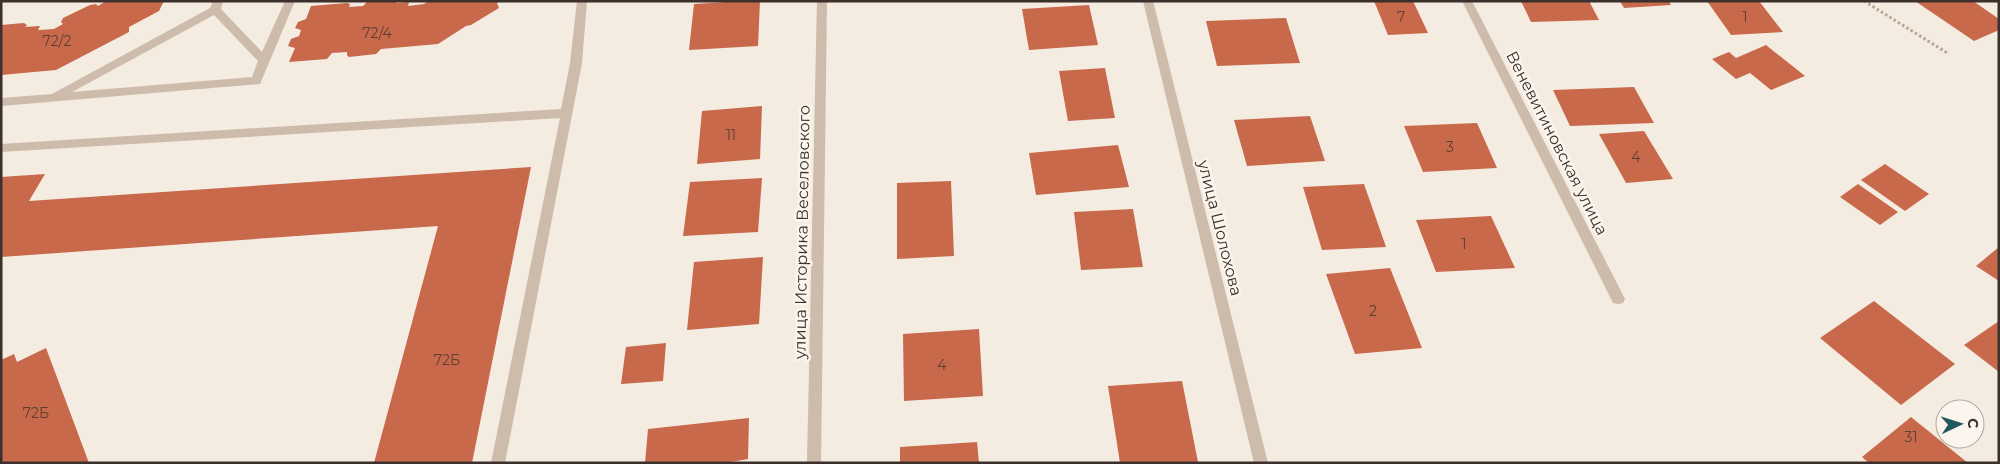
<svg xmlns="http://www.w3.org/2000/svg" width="2000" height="464" font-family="Montserrat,sans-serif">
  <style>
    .building { fill: #c8694b }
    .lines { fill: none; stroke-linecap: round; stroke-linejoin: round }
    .path { stroke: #b9a596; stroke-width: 3; stroke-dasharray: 2.5 2.5; stroke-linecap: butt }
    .service { fill: #cdbbac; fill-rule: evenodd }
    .minor { fill: #cdbbac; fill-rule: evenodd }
    .labels { text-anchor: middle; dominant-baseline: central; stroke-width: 5; stroke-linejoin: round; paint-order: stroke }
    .number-label { font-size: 14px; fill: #5e3e33 }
    .street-label { font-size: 16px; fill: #3b302b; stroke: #fbf5ee }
  </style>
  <rect width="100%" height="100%" fill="#f4ebe1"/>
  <g class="building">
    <polygon points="106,1 164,1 159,11 129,27 129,32 56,70 1,75 1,25 24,23 27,25 25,27 40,26 38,30 54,29 63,24 61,22 63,18 90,5 96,4 98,6"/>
    <polygon points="368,1 396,1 396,3 409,2 408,6 424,4 429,1 499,1 497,3 499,8 471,25 466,26 438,44 381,49 376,54 349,57 347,55 347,52 332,53 327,59 289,62 295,48 288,46 291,39 299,36 301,30 295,28 298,22 306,19 311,6 347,3 350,4 349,7 363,6"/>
    <polygon points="744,1 760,1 758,46 689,50 694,4"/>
    <polygon points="1374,1 1413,1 1428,33 1388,35"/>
    <polygon points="1521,1 1589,1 1599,20 1531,22"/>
    <polygon points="1620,1 1669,1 1671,5 1624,8"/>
    <polygon points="1707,1 1759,1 1783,32 1731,35"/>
    <polygon points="1915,1 1973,1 1999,19 1999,30 1974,41"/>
    <polygon points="1089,5 1098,45 1029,50 1022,9"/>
    <polygon points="1286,18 1300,63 1217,66 1206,21"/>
    <polygon points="1766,45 1805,76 1771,90 1750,73 1736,79 1712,59 1729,52 1736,58"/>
    <polygon points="1105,68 1115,118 1068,121 1059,71"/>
    <polygon points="1634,87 1654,123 1570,126 1553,90"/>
    <polygon points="762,106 760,159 697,164 702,111"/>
    <polygon points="1310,116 1325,161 1247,166 1234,120"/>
    <polygon points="1477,123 1497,168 1423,172 1404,126"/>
    <polygon points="1644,131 1673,179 1626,183 1599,134"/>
    <polygon points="1118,145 1129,187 1036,195 1029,153"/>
    <polygon points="1885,164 1929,194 1905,211 1861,180"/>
    <polygon points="531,167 472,463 374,463 438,226 1,257 1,177 45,174 29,201"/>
    <polygon points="762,178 758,232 683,236 690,182"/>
    <polygon points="951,181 954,256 897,259 897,183"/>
    <polygon points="1364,184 1386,247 1322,250 1303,187"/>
    <polygon points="1858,184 1898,212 1880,225 1840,197"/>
    <polygon points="1133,209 1143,267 1081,270 1074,212"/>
    <polygon points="1491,216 1515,268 1436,272 1416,220"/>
    <polygon points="1999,247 1999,281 1976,266"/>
    <polygon points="763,257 759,324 687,330 694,262"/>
    <polygon points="1390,268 1422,348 1355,354 1326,274"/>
    <polygon points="1874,301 1955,364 1901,405 1820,338"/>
    <polygon points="1999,321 1999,372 1964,345"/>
    <polygon points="979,329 983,396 904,401 903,334"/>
    <polygon points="666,343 663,381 621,384 626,347"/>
    <polygon points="46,348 89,463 1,463 1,360 14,354 17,362"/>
    <polygon points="1182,381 1198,462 1120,463 1108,386"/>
    <polygon points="1911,417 1968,463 1869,463 1862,457"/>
    <polygon points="749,418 748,459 725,463 645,463 648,429"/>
    <polygon points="977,442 979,463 900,463 900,447"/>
  </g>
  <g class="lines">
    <polyline class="path" points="1864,1 1949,54"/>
    <g class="service">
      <path d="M213 1H223L221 9 262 52 285 1H295L260 84 1 106V98L52 94 210 8ZM214 15 258 61 252 77 72 92Z"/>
      <polygon points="576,59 582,63 505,463 491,463 560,118 1,152 1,144 561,109 570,63"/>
    </g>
    <g class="minor">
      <polygon points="577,1 587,1 582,63 576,67 570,63"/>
      <polygon points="817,1 827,1 821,463 807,463"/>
      <polygon points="1143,1 1153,1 1268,463 1254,463"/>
      <polygon points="1462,1 1472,1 1623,295 1625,299 1623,303 1618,304 1613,303"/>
    </g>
  </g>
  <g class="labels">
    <g class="number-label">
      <text x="1401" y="17">7</text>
      <text x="1745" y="17">1</text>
      <text x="377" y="33">72/4</text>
      <text x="57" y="41">72/2</text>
      <text x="731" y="135">11</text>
      <text x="1450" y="147">3</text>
      <text x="1636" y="157">4</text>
      <text x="1464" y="244">1</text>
      <text x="1373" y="311">2</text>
      <text x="447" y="360">72Б</text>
      <text x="942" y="365">4</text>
      <text x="36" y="413">72Б</text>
      <text x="1911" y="437">31</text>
    </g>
    <g class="street-label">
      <text transform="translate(1557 143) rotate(63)">Веневитиновская улица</text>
      <text transform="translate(1220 228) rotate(76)">улица Шолохова</text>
      <text transform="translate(802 232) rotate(-89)">улица Историка Веселовского</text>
    </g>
  </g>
  <rect width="2000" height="464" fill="none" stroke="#3b302b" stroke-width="5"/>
  <g transform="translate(1960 424) rotate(86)"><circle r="24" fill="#fbf5ee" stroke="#aea6a0"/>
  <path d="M0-4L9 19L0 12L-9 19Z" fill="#1f5a5e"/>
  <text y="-8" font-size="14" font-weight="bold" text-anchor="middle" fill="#3b302b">С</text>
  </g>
</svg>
